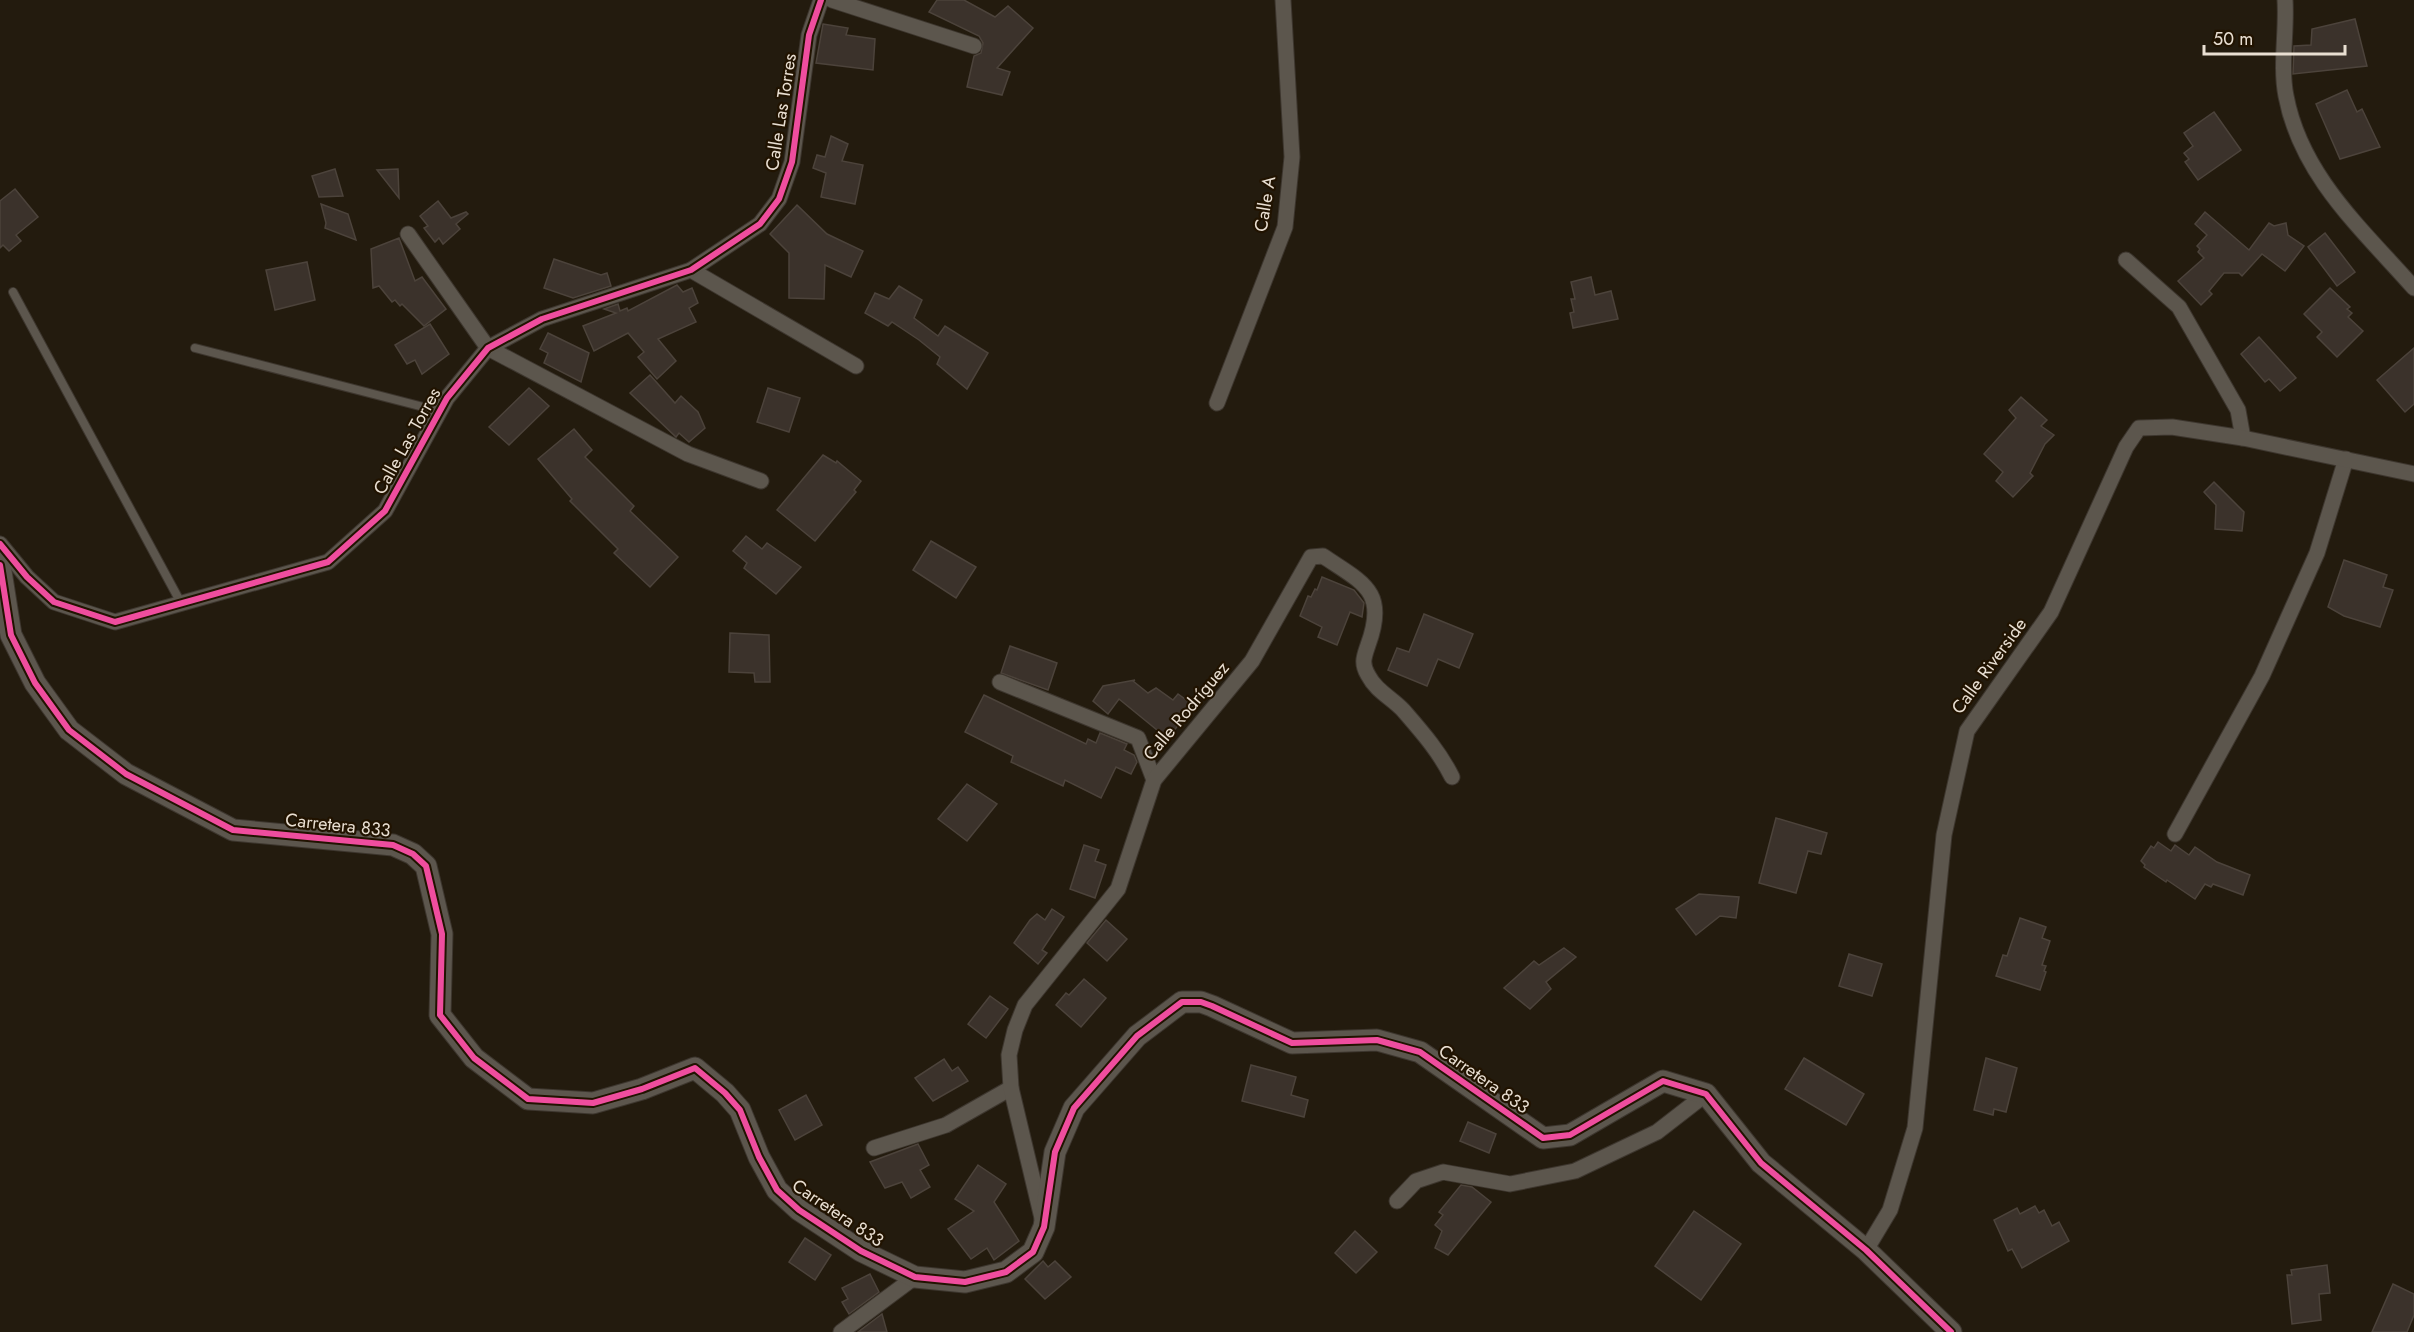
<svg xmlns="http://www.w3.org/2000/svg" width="2414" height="1332" font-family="Jost,sans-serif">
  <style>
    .building { fill: #3b322b; stroke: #4c433b; stroke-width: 1.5 }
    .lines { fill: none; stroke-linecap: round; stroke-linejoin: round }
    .lane-casing { stroke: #3d362e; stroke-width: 10 }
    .street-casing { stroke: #3d362e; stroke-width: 17 }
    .secondary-casing { stroke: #3d362e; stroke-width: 23 }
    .lane { stroke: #5c564d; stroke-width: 8 }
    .street { stroke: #5c564d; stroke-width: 15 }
    .secondary { stroke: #5c564d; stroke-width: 21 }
    .cycleway-casing { stroke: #211300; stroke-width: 10 }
    .cycleway { stroke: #ef4d9e; stroke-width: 6 }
    .labels { text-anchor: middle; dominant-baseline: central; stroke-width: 4.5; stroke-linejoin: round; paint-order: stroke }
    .street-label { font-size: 18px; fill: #e9dfd2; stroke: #211300 }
  </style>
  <rect width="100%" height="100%" fill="#231b0e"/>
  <g class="building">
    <polygon points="937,0 964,0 995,17 1008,6 1033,28 997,68 1010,72 1002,95 967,87 974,56 981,53 983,43 979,36 929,12"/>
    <polygon points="2355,19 2367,66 2293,74 2294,46 2311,45 2312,29"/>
    <polygon points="823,24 848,28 846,35 875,39 873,70 816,63"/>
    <polygon points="2347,90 2357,112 2362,109 2380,147 2340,159 2316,104"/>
    <polygon points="2214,112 2241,150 2198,180 2185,162 2189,159 2184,153 2193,146 2184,133"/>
    <polygon points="831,136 848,144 842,161 863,165 855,204 821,197 826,173 813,168 817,155 825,157"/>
    <polygon points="335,169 343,196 319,197 312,176"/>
    <polygon points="398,169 399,198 377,170"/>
    <polygon points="15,189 38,217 16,235 21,241 9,251 3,245 0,248 0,201"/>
    <polygon points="438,201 451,218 466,212 468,214 456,224 460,229 443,244 439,238 435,242 424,228 428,226 420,216"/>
    <polygon points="321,204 348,214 356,240 325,228 326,223"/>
    <polygon points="797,205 827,234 863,251 851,277 825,265 824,299 789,298 789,253 770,234"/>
    <polygon points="2205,212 2249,250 2269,223 2274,226 2286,223 2288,235 2304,246 2285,271 2262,254 2242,276 2239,273 2224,273 2209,291 2212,294 2201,305 2178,281 2204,258 2198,252 2200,249 2197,246 2207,235 2195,224"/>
    <polygon points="2325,233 2355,272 2337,286 2308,247"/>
    <polygon points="399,238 415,281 422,277 446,309 424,326 402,304 400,306 395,300 392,302 379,286 373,288 371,249"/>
    <polygon points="554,259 601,275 607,273 611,286 573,298 544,288"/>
    <polygon points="307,262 315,300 275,310 266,270"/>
    <polygon points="1591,277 1595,295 1611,291 1618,319 1573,328 1570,313 1574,312 1571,299 1575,299 1571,282"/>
    <polygon points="677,285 683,292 692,288 698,303 689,308 696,322 658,339 676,361 657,379 638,357 644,352 628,333 594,351 583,326 616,313 604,309 618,304 620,311 627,308 628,311"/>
    <polygon points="899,286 922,300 914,318 938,336 945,326 988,353 967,389 937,364 940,357 919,340 892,322 888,326 865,313 875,293 889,299"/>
    <polygon points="2330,288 2350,307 2347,309 2352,313 2348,317 2363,331 2337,357 2317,337 2322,332 2304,314"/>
    <polygon points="430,324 449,354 422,374 415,360 407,364 395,345"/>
    <polygon points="548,333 589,353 581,382 544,363 548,353 540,349"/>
    <polygon points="2259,337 2296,378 2280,391 2269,379 2265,382 2241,354"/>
    <polygon points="2414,348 2414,404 2405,412 2377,380"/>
    <polygon points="650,375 675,403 681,396 698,412 705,428 689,442 679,433 676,437 630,393"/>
    <polygon points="529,388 549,406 509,445 489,427"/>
    <polygon points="768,388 800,398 789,432 757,422"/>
    <polygon points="2021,397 2047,420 2041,426 2054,435 2045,444 2030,473 2033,476 2013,497 1996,481 2003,472 1984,454 2016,418 2009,410"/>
    <polygon points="574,429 592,450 585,457 634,506 630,511 678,557 650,587 614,553 618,549 570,501 572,499 538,459"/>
    <polygon points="823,455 836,463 837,461 861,481 854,490 856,492 815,541 777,510"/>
    <polygon points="2214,482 2244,512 2242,531 2215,529 2216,505 2204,492"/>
    <polygon points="746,536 762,549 767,543 801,567 776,594 744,568 747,563 733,551"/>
    <polygon points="931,541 976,567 956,598 913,570"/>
    <polygon points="2344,560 2387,575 2383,587 2393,590 2380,627 2344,616 2328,607"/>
    <polygon points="1322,577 1354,590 1364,603 1362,617 1350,612 1337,645 1318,637 1322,627 1300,616 1308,596 1311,597 1315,589 1317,590"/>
    <polygon points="1424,614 1473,634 1459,668 1438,659 1427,686 1388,670 1397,648 1409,652"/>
    <polygon points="730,633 769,635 770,682 755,682 754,673 729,672"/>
    <polygon points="1010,646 1057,663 1048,690 1001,673"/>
    <polygon points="1135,680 1133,681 1148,693 1156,688 1173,700 1178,694 1193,705 1168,739 1119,699 1108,714 1093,701 1103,686"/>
    <polygon points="984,695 1086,744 1088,739 1096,743 1100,733 1127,744 1124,750 1134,755 1137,762 1131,774 1116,767 1101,798 1065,780 1063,786 1011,762 1013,756 965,732"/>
    <polygon points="967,784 997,804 967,841 938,819"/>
    <polygon points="1776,818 1827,833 1821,854 1808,851 1796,893 1759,883"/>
    <polygon points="2158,842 2171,851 2175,845 2189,855 2195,847 2217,862 2250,875 2243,895 2213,884 2211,887 2205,884 2195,899 2167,880 2166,882 2144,867 2145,865 2141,861 2151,846 2154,848"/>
    <polygon points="1084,845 1099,850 1095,861 1106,865 1095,898 1070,889"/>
    <polygon points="1699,894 1739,897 1736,918 1720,916 1696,935 1676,909"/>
    <polygon points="1052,909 1064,917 1042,950 1047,953 1038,964 1014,943 1030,920 1037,914 1045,920"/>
    <polygon points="2020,918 2046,927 2042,938 2050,941 2042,965 2046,966 2044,971 2046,972 2040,990 1996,976 2003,955 2007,956"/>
    <polygon points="1106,920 1127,939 1107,961 1087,943"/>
    <polygon points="1564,948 1576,957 1546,982 1551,989 1530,1009 1504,988 1534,961 1539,965"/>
    <polygon points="1849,954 1882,964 1872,996 1839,986"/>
    <polygon points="1084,979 1106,998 1081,1027 1056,1005 1066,993 1069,995"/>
    <polygon points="990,996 1008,1009 986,1038 968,1024"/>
    <polygon points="1804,1058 1864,1094 1846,1125 1785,1089"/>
    <polygon points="1986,1058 2017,1068 2006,1112 1994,1109 1993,1115 1974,1110"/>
    <polygon points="944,1059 952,1071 958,1067 968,1081 933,1101 915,1078"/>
    <polygon points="1251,1065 1296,1077 1291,1095 1308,1100 1304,1117 1242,1101"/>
    <polygon points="806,1095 822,1125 795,1140 779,1110"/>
    <polygon points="1468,1122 1496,1134 1489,1153 1460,1141"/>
    <polygon points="918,1144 929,1165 920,1170 930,1187 911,1198 902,1182 885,1188 870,1162"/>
    <polygon points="978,1165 1006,1184 994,1202 1019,1241 994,1260 987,1248 971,1259 948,1229 974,1211 955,1199"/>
    <polygon points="1461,1185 1472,1187 1491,1202 1448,1255 1435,1248 1442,1231 1435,1225 1443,1215 1439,1212"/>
    <polygon points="2035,1206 2039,1213 2044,1210 2052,1226 2059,1222 2069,1241 2022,1268 2012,1249 2008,1251 1994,1220 2017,1208 2020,1214"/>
    <polygon points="1694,1211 1741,1244 1701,1300 1655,1266"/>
    <polygon points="1355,1231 1377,1252 1356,1273 1335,1253"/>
    <polygon points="805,1238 831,1255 815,1280 789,1262"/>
    <polygon points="1043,1261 1048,1267 1055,1261 1071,1277 1045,1299 1025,1279"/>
    <polygon points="2327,1265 2330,1293 2319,1294 2321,1320 2292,1324 2287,1275 2292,1275 2291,1270"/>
    <polygon points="870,1274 879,1292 849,1314 842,1302 848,1299 842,1288"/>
    <polygon points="2393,1284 2414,1294 2414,1315 2407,1332 2372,1332"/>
    <polygon points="882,1314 887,1332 858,1332"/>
  </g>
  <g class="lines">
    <g class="lane-casing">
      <g id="lane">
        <polyline points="13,292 181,603"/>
        <polyline points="195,348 439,411"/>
      </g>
    </g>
    <g class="street-casing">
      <g id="street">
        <polyline points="832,0 974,46"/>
        <path d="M2285 0C2287 31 2280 66 2286 96 2301 176 2363 230 2414 288"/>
        <polyline points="408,234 488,348 688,454 761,481"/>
        <polyline points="2126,260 2179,307 2238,410 2243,438"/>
        <polyline points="691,270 856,366"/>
        <polyline points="1217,403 1285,227 1292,157 1283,0"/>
        <polyline points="0,544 27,577 54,602 115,622 328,562 385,511 447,398 488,348 542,319 691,270 760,224 779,199 792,162 809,35 821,0"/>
        <polyline points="1000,682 1138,738 1154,780"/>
        <polyline points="2175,834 2262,676 2317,553 2346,459"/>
        <polyline points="874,1148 946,1125 1011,1088"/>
        <polyline points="1397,1201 1416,1181 1443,1172 1510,1184 1575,1171 1657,1132 1706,1094"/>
        <path d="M1042 1218 1011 1088 1009 1055 1015 1030 1025 1005 1118 889 1154 780 1252 661 1311 557 1323 556C1363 583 1388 591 1368 645 1364 657 1361 663 1368 675 1376 691 1392 698 1403 710 1422 732 1439 751 1452 777"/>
        <polyline points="1866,1250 1890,1210 1915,1128 1944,835 1967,731 2051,612 2126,447 2139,428 2172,427 2243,438 2414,474"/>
        <polyline points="841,1332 915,1277"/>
      </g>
    </g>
    <g class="secondary-casing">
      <polyline id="secondary" points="0,565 11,635 35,683 69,730 126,774 233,830 393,845 413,854 426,866 442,934 440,1015 474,1058 528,1099 593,1103 642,1089 695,1068 725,1093 740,1110 759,1157 777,1190 799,1210 861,1251 915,1277 965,1282 1006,1272 1033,1252 1044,1227 1055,1152 1074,1108 1137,1036 1182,1002 1201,1002 1212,1006 1292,1043 1377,1040 1420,1052 1543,1138 1570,1135 1663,1081 1706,1094 1761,1163 1866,1250 1951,1332"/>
    </g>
    <use href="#lane" class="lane"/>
    <use href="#street" class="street"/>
    <use href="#secondary" class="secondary"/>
    <g class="cycleway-casing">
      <g id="cycleway">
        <polyline points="0,544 27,577 54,602 115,622 328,562 385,511 447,398 488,348 542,319 691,270 760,224 779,199 792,162 809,35 821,0"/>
        <polyline points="0,565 11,635 35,683 69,730 126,774 233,830 393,845 413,854 426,866 442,934 440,1015 474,1058 528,1099 593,1103 642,1089 695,1068 725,1093 740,1110 759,1157 777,1190 799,1210 861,1251 915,1277 965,1282 1006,1272 1033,1252 1044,1227 1055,1152 1074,1108 1137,1036 1182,1002 1201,1002 1212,1006 1292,1043 1377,1040 1420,1052 1543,1138 1570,1135 1663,1081 1706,1094 1761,1163 1866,1250 1951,1332"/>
      </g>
    </g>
    <use href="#cycleway" class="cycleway"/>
  </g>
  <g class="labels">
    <g class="street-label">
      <text transform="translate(781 112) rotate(-81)">Calle Las Torres</text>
      <text transform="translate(1265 204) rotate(-81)">Calle A</text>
      <text transform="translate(407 441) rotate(-61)">Calle Las Torres</text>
      <text transform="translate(1989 666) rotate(-54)">Calle Riverside</text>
      <text transform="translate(1186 711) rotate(-50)">Calle Rodríguez</text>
      <text transform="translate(338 825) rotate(6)">Carretera 833</text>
      <text transform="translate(1484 1079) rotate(35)">Carretera 833</text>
      <text transform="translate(838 1213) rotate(34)">Carretera 833</text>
    </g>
  </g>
  <path d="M2204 45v9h141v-9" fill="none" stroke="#e9dfd2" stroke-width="3"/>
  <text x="2213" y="45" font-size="18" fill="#e9dfd2" stroke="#211300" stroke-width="4.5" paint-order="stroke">50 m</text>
</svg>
